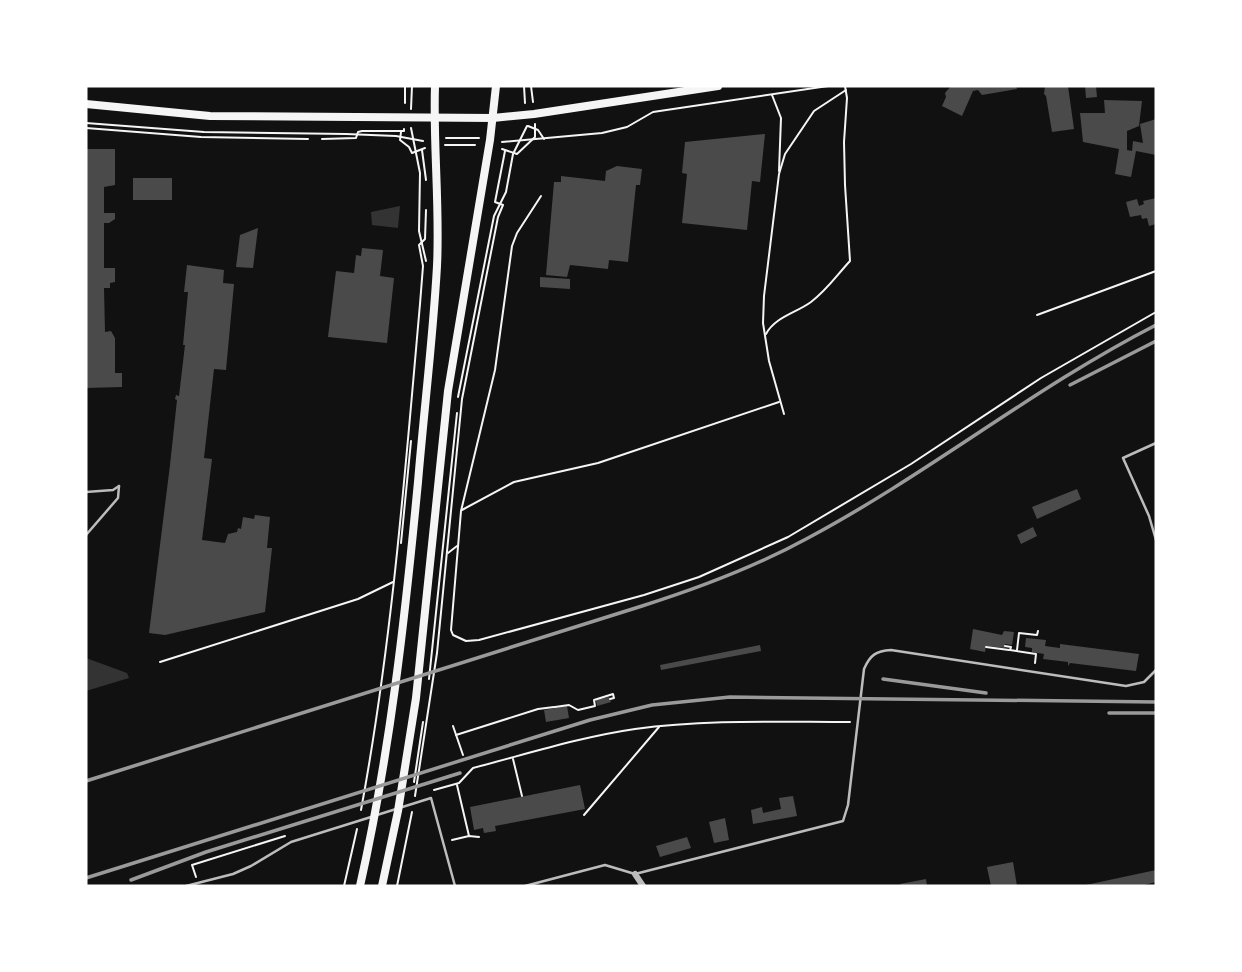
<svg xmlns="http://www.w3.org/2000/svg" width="1242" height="972" font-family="Commissioner,sans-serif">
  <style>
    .water { fill: #333 }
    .building { fill: #4a4a4a }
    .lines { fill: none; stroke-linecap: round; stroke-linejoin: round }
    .path { stroke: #f5f5f5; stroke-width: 2 }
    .service { stroke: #bcbcbc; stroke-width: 2.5 }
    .minor { stroke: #bcbcbc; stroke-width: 6 }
    .secondary { stroke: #f5f5f5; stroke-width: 8 }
    .rail { stroke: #9a9a9a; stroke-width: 3.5 }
  </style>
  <rect width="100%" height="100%" fill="#111"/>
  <g class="water">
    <polygon points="400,206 398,228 372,225 371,212"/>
    <polygon points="86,658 127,673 129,678 86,691"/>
  </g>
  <g class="building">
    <polygon points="951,86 1016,86 1017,89 982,95 978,90 973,91 962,116 942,106 946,97 945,93"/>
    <polygon points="1045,86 1068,86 1074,129 1052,132 1046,96 1044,94"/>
    <polygon points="1085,86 1096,86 1097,97 1086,98"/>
    <polygon points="1104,100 1142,101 1139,126 1127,131 1127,150 1132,151 1133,141 1143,143 1140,124 1156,119 1156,155 1136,151 1131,177 1115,174 1119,149 1083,142 1080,113 1105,113"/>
    <polygon points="765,134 760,182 752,181 747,230 682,223 687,174 682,173 685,142"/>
    <polygon points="86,149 115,149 115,185 104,187 104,213 115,213 115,219 109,223 104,223 104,268 115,268 115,282 110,283 110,288 104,288 105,332 111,331 115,338 115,373 122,373 122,387 86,388"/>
    <polygon points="617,166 642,169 640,185 636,185 628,262 609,260 608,269 570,265 567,277 546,275 554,182 561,182 561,176 605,181 606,171"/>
    <rect x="133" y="178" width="39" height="22"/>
    <polygon points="1156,198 1156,224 1149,226 1147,218 1142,219 1141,215 1130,217 1126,202 1137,199 1139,206 1144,204 1143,201"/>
    <polygon points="258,228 253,268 236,267 240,235"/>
    <polygon points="362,248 383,250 380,276 394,278 387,343 328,337 336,271 354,273 356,255 361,256"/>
    <polygon points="187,265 224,270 223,283 234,284 226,370 214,369 204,458 212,459 202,540 225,543 228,534 237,532 238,528 241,529 243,517 254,519 255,515 270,517 267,548 272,548 265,612 165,635 149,633 170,465 177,400 175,399 176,395 179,396 185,345 183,345 188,292 184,292"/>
    <polygon points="540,277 570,279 570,289 540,287"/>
    <polygon points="1077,489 1081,499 1037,519 1032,507"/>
    <polygon points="1033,527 1037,536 1021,544 1017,535"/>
    <polygon points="973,629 1002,635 1004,631 1014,632 1012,645 1005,644 1005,648 986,646 985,652 970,649"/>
    <polygon points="1026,638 1046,640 1045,646 1060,648 1060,644 1139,654 1136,671 1070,663 1068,666 1068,662 1043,659 1044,654 1032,652 1032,648 1025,647"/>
    <polygon points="760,645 761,651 661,670 660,665"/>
    <polygon points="609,697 611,702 597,706 596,700"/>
    <polygon points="567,706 569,718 546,722 544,710"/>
    <polygon points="580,785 585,809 495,826 496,831 484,833 483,828 474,830 470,807"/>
    <polygon points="793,796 797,816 753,824 751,810 762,807 763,813 781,809 779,798"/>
    <polygon points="725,818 729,840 714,843 709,822"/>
    <polygon points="687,837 691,848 660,857 656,846"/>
    <polygon points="1013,862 1017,886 991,886 987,867"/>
    <polygon points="1156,870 1156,882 1140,886 1081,886"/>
    <polygon points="926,879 927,886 901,886 900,884"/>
  </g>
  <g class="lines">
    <g class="path">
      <polyline points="524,86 525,103"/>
      <polyline points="531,86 533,102"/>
      <polyline points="772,95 781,118 779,171"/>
      <polyline points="405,103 405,86"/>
      <polyline points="411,109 412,86"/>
      <polyline points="86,123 204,132 346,134 396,136 423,141"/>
      <polyline points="528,126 538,130 544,139"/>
      <polyline points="86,128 201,137 308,139"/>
      <polyline points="411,128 420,173 419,231 426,261"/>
      <polyline points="401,132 400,140 409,147 412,153 425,148"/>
      <polyline points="446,138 479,138"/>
      <polyline points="322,139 356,138 358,132 362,131 404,131 404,129"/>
      <polyline points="502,142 602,133 627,127 653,112 828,86"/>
      <polyline points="445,145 475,145"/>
      <polyline points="502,149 517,154 535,137 535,124"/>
      <polyline points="422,150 426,180"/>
      <polyline points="541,196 517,233 512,246 495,370 461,511 451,630 453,635 466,641 479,640 644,595 699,577 788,537 911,464 1041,378 1156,312"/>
      <polyline points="1037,315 1156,271"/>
      <path d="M766 334C775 317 796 313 811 302 827 290 837 275 850 261L845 185 844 142 847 98 845 86"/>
      <polyline points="458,397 494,216 506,192 513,154 527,126"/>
      <polyline points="784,414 769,361 763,323 764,296 779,174 785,154 814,111 846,90"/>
      <polyline points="462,510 514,482 598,463 779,402"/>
      <polyline points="401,543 411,441"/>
      <polyline points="448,553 457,546"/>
      <polyline points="1005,646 1011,647 1010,650 1036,654 1035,663"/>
      <polyline points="986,647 1009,650"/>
      <polyline points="1017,650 1019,633 1037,635 1038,631"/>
      <polyline points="160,662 358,599 393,582"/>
      <polyline points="429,679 457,413"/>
      <polyline points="555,707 569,705 578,710 595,706 594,700 613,694 614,698 610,699"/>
      <polyline points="453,726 463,755"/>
      <polyline points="456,735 538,709 554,707"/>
      <polyline points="513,759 522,796"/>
      <polyline points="414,782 423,722"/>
      <polyline points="457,785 469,836"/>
      <path d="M434 790 459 783 473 768C527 754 580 737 635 729 706 719 778 722 850 722"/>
      <polyline points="415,796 437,653 462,399 498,217 503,205 495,202 505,151"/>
      <path d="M361 810C392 643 405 473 420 304L423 266 419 245 425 239 426 210"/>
      <polyline points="584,815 659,727"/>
      <polyline points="452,840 469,836 479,837"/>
      <polyline points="196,877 192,865 285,836"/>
      <polyline points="344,886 357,829"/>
      <polyline points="397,886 412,812"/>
    </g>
    <g class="service">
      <polyline points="1156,443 1123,458 1149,516 1156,540"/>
      <polyline points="86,492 113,490 119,486"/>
      <polyline points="86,535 118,498 119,486"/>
      <polyline points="377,815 431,798 455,886"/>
      <polyline points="186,886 233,874 251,866 291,842 371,817"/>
      <path d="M525 886 605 865 635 874 843 821 848 805 864 669C870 655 876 651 891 650L1126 686 1144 682 1156 670"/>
    </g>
    <polyline class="minor" points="635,874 643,886"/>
    <g class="secondary">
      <polyline points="86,104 210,116 493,118 534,114 718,86"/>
      <path d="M360 886C390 753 405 618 418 482 424 410 433 338 437 266 440 206 433 146 435 86"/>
      <polyline points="382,886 398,811 416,698 448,391 490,140 496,86"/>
    </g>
    <g class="rail">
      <polyline points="1070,385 1156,341"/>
      <polyline points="883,679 986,693"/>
      <polyline points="1109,713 1156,713"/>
      <path d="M86 781 642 606C699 588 755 567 808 538 928 474 1035 387 1156 325"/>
      <polyline points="86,878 590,720 652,705 730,697 1156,702"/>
      <polyline points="131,880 206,852 460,773"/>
    </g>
  </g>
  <rect width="1242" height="972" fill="none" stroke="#ffffff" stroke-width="175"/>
</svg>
